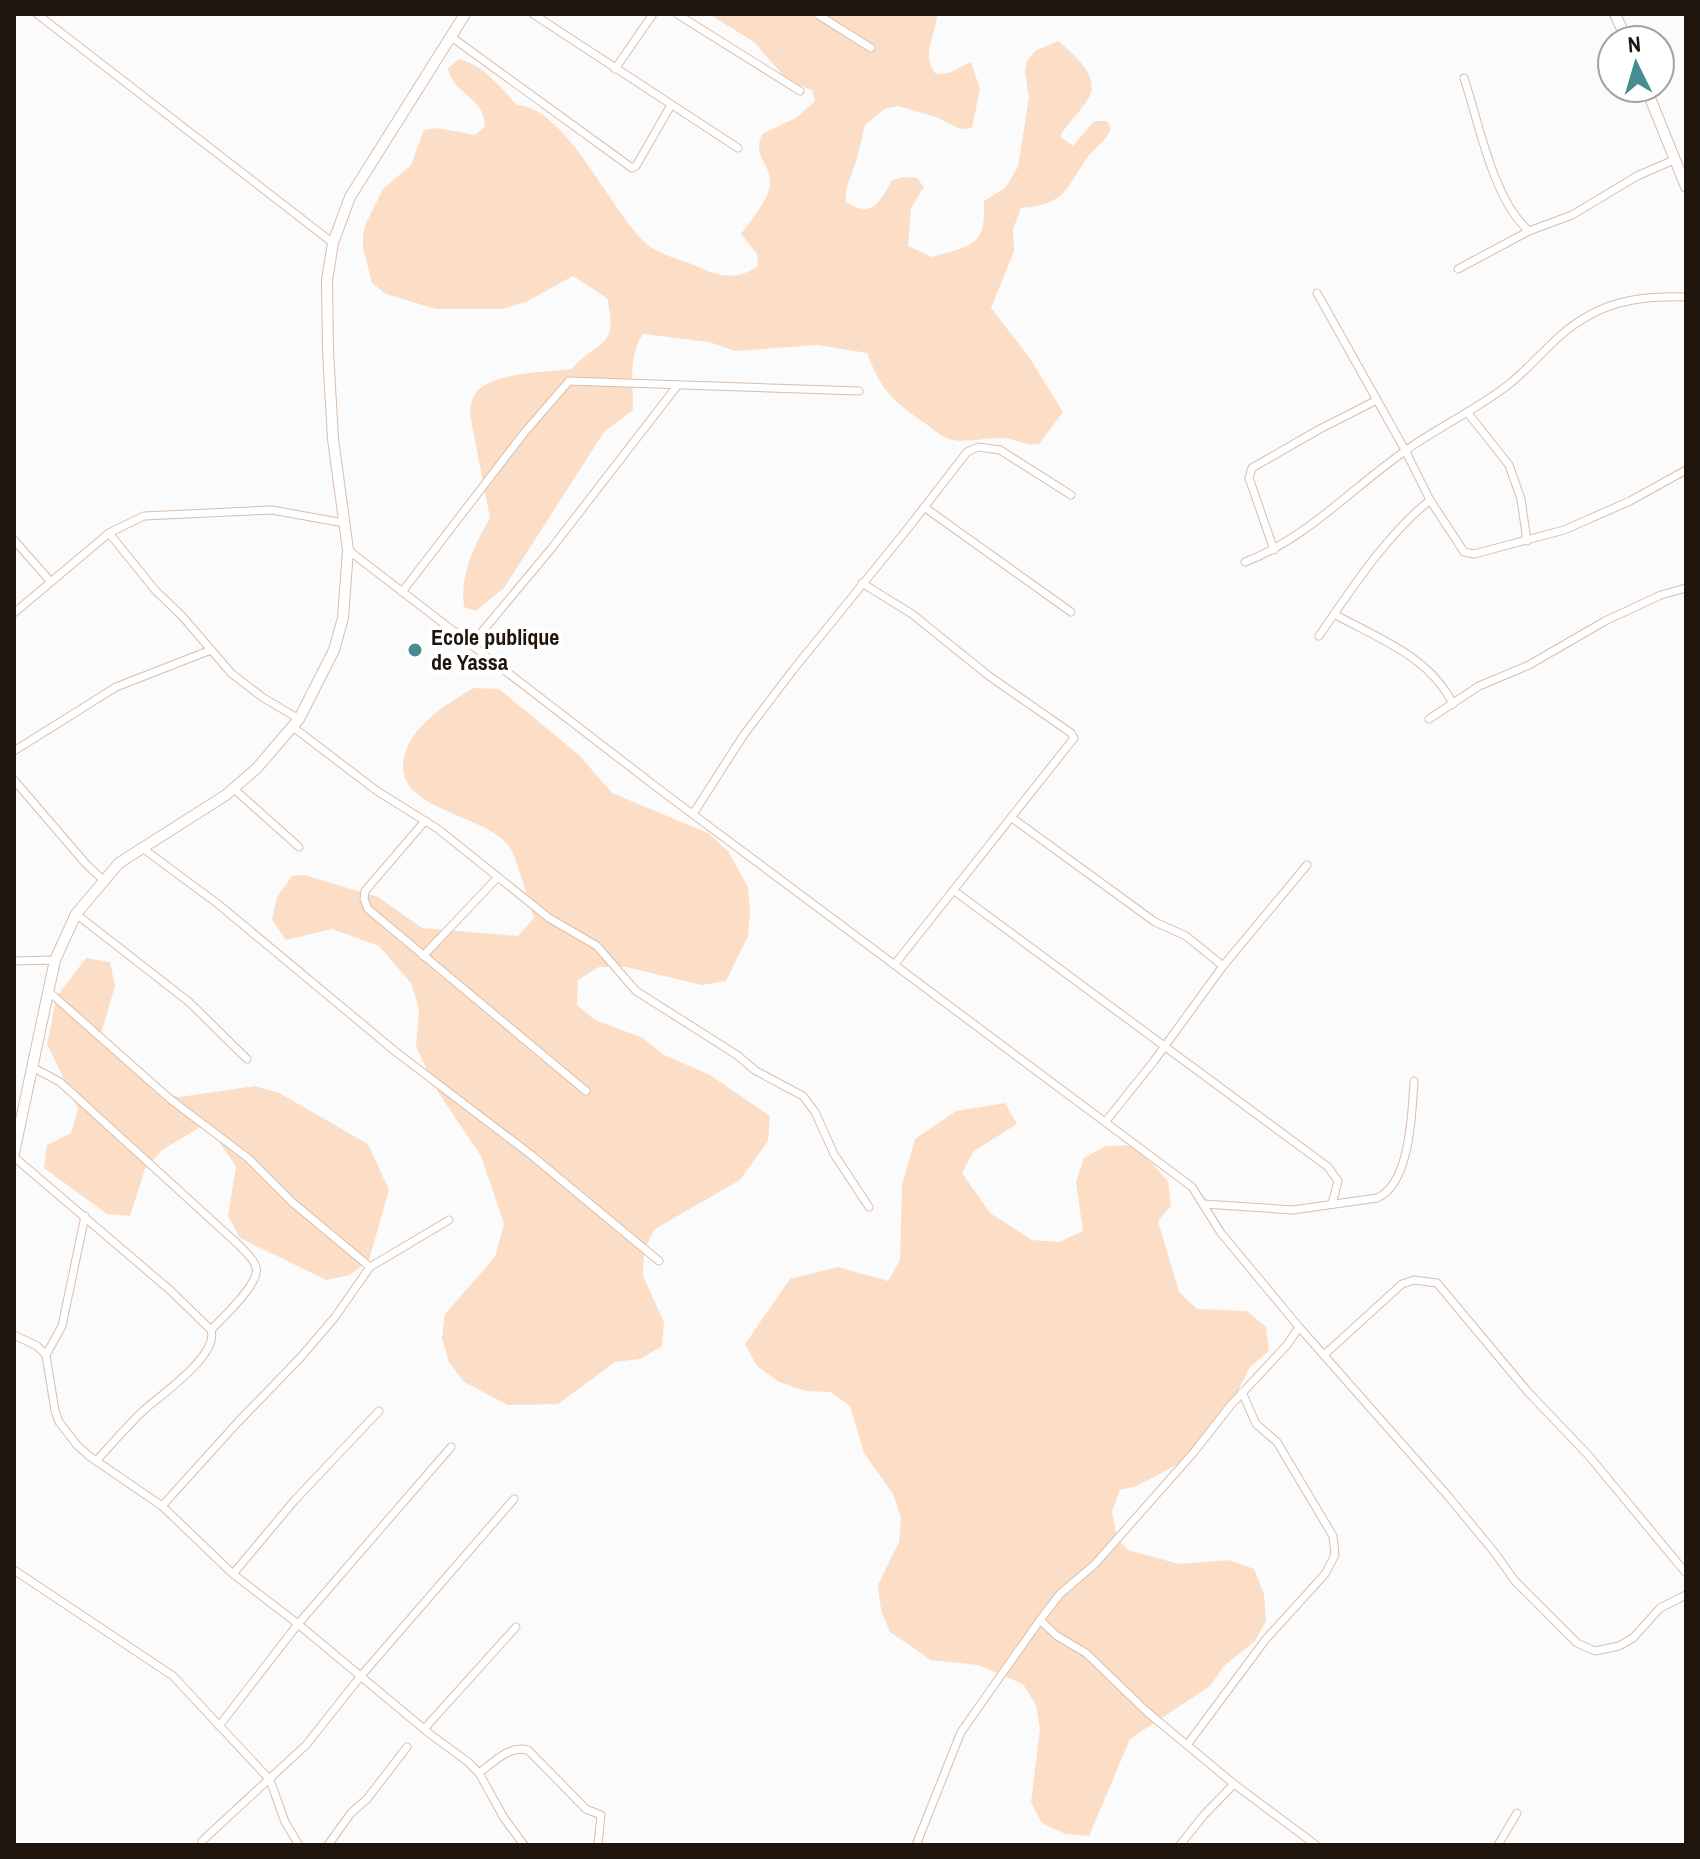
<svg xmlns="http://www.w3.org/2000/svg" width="1700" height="1859" font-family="'Archivo Narrow',sans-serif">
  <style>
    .green { fill: #fcdec6 }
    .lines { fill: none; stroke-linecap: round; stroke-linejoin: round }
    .street-casing { stroke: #dabea9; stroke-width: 9 }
    .secondary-casing { stroke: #dabea9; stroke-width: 12 }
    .street { stroke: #fff; stroke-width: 7 }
    .secondary { stroke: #fff; stroke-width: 10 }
    .poi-dot { fill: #458d91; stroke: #fff; stroke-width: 3 }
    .labels { text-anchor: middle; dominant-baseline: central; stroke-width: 8; stroke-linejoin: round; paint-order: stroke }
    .poi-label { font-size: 22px; font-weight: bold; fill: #1f150d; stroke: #fff; text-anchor: start }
  </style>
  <rect width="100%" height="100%" fill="#fbfbfb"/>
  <g class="green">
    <path d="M709 14H937C936 37 920 53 936 74L949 73 971 62 980 89 972 128 960 129 936 117 898 106 885 109 865 125 856 162 846 189V202C872 219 880 202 892 180L904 177 917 178 924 187 911 208 908 246 932 257C971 245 986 248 984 201L1005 188 1018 167 1029 97 1025 73 1027 61 1035 51 1058 41C1073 54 1102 77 1088 99 1080 112 1068 123 1060 136L1073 146 1094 121H1107L1111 129C1105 142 1095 147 1087 158 1064 191 1066 204 1021 208L1013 229 1014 251 991 308 1029 357 1063 412 1039 444C1024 446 1017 439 1003 438 986 437 970 443 953 440 943 438 934 430 926 424 892 400 882 392 867 353L817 345 735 351 709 342 643 334C628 356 633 384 633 410L604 432 504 588 476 611 464 607C460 574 474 546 490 518L470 415C471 406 471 398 477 391 496 372 546 372 572 369 599 338 619 349 607 298L573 276 526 302 502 309H436L386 294 372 283 363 248V235L366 223 383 189 411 165 424 130 437 128 475 135 485 127C484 95 454 96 448 69L458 59C483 64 500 87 517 105 568 108 610 213 649 246 661 255 681 260 694 265 719 276 734 282 758 266L757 254 741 234C750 221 765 205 769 189 775 164 751 160 762 134L796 118 815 101 812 90 788 81 754 42Z"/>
    <path d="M474 688 499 689 579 755 612 793 708 833 728 851 748 887 750 912 748 936 726 981 702 985 626 967H599L578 980 577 1005 595 1020 643 1038 662 1054 710 1075 770 1116 768 1141 740 1180 655 1229 644 1250 643 1276 664 1322 662 1346 640 1359 615 1362 558 1404 508 1405 464 1382 449 1362 442 1338 445 1314 495 1257 504 1224 481 1156 438 1092 416 1047 419 1009 411 983 379 946 332 929 286 940 272 920 277 897 292 876 304 875 378 897 422 928 518 936 534 918C527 899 519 863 510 848 487 812 388 812 405 754 414 723 448 703 474 688Z"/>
    <polygon points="86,958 110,962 115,986 101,1034 138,1067 154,1092 180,1097 255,1086 279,1093 368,1144 389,1190 369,1260 350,1275 326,1280 240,1238 228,1216 236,1167 207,1123 162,1150 145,1169 130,1216 107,1214 44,1168 47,1145 71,1133 78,1109 47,1044 57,996"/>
    <polygon points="1005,1103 1017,1124 974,1151 962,1173 990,1213 1032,1240 1059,1242 1083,1231 1076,1182 1084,1158 1106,1146 1135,1145 1168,1181 1171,1206 1158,1221 1179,1292 1197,1309 1247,1311 1266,1327 1269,1351 1250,1367 1230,1406 1180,1463 1137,1486 1120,1490 1112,1512 1117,1538 1128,1550 1179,1564 1229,1560 1254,1569 1264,1594 1266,1621 1255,1641 1224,1666 1210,1686 1130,1739 1089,1836 1065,1834 1042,1823 1031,1802 1040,1729 1036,1705 1023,1684 978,1665 931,1660 890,1632 881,1610 878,1585 899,1542 901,1518 893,1494 864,1453 850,1406 831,1392 806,1391 779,1382 757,1366 745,1344 790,1279 838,1267 888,1281 900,1260 902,1185 915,1139 956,1111"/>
  </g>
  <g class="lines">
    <g class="street-casing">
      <g id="street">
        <polyline points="37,14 333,243"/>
        <polyline points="533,14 738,148"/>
        <polyline points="677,14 800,91"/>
        <polyline points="817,14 871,48"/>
        <polyline points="450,36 632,168 636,166 671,105"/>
        <polyline points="615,69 653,14"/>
        <path d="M1464 78C1479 123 1493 200 1529 231"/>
        <polyline points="1458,269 1529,231 1572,215 1637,176 1674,160"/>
        <polyline points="1317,293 1405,450 1430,500 1464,552 1474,554 1564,530 1630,501 1686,470"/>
        <polyline points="1467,412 1509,465 1521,499 1527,541"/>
        <polyline points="924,507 1071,612"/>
        <polyline points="109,533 155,590 182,616 231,673 262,697 299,719"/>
        <polyline points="14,540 51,582"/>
        <polyline points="348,550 659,789 1192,1187 1221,1233 1299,1327 1448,1496 1495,1553 1515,1581 1577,1643 1595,1651 1619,1646 1633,1638 1660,1608 1686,1595"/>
        <polyline points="1274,550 1249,478 1252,468 1318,430 1377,400"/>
        <path d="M1245 562C1306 539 1352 488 1405 451 1438 427 1476 410 1508 385 1527 370 1543 351 1561 335 1599 302 1638 295 1686 297"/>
        <polyline points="862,583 912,614 989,676 1071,733 1074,738 895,964"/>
        <polyline points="402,592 524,433 569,381 859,391"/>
        <polyline points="14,613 109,533 144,516 272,510 344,523"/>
        <path d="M1334 614C1379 639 1429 656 1453 704"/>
        <path d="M1319 636C1353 587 1384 538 1430 500"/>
        <polyline points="471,645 551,549 677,386"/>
        <polyline points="1429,719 1479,686 1529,665 1605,621 1661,595 1686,588"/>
        <polyline points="293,727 377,791 438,829 549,918 597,946 636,991 737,1055 756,1071 803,1096 815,1112 834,1154 869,1207"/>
        <polyline points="14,751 116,687 211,650"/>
        <polyline points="14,780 86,864 103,880"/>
        <polyline points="234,789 299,847"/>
        <polyline points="693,814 743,736 793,670 909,527 967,452 978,447 1000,450 1071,495"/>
        <polyline points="1012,818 1155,922 1186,936 1223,966"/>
        <polyline points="425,821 365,891 364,899 368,909 586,1091"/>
        <polyline points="141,847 218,904 396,1052 530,1154 659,1261"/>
        <polyline points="953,890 1328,1167 1338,1181 1332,1204"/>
        <polyline points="76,914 189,1002 247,1059"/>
        <polyline points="423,956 498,877"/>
        <polyline points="14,961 55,960"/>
        <polyline points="48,991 170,1099 248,1158 292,1202 370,1267"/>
        <path d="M32 1067 60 1082 240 1246C245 1252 254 1259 256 1267 261 1283 222 1318 211 1330"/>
        <polyline points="1106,1121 1154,1061 1223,966 1307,865"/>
        <path d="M14 1157 171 1291 211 1330C219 1355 162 1394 144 1410 127 1426 112 1444 96 1461"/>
        <path d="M1204 1204 1293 1210 1377 1198C1410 1184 1412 1114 1414 1081"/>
        <polyline points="1299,1327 1287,1345 1230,1406 1194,1452 1095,1564 1060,1594 1040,1620 1057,1636 1086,1653 1146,1711 1234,1784 1316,1845"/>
        <polyline points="14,1335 37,1346 46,1355 55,1411 59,1422 77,1445 89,1456 162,1506 233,1574 298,1624 430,1734 468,1762 479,1773 504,1818 524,1845"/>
        <polyline points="46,1355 62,1326 85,1216"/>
        <polyline points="1324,1355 1402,1284 1414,1280 1437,1283 1528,1392 1589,1456 1686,1573"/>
        <polyline points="162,1506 238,1422 300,1358 335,1317 370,1267 449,1220"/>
        <polyline points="14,1570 173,1676 270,1780 285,1822 299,1845"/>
        <polyline points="233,1574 294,1501 379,1411"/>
        <polyline points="219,1726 298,1624 451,1447"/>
        <polyline points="424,1729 516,1627"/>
        <polyline points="1187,1745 1266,1639 1325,1574 1335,1555 1333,1536 1277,1442 1256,1424 1242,1392"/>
        <path d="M479 1773C494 1762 509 1745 528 1750L586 1809 601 1815 598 1845"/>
        <polyline points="202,1841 306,1745 360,1677 514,1499"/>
        <polyline points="328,1845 351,1813 367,1799 407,1747"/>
        <polyline points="916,1845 961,1732 1040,1620"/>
        <polyline points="1180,1845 1203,1816 1234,1784"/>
        <polyline points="1498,1845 1517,1813"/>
      </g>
    </g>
    <g class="secondary-casing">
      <g id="secondary">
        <polyline points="1615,14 1627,40"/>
        <polyline points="1646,88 1686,187"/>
        <polyline points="14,1153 55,960 76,914 119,863 226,795 257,768 299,719 334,650 343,618 348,550 333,439 328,351 327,280 333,243 350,197 465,14"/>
      </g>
    </g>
    <use href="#street" class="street"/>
    <use href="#secondary" class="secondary"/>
  </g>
  <circle class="poi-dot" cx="415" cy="650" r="8"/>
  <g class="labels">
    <g class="poi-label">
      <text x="431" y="637">Ecole publique<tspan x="431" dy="25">de Yassa</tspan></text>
    </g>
  </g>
  <rect width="1700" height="1859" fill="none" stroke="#1f150d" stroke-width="32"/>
  <g transform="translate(1636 64) rotate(355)"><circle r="38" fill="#ffffff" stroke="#a5a19e" stroke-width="2"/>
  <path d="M0-6L14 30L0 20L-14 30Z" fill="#458d91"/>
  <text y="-12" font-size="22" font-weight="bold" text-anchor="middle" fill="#1f150d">N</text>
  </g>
</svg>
